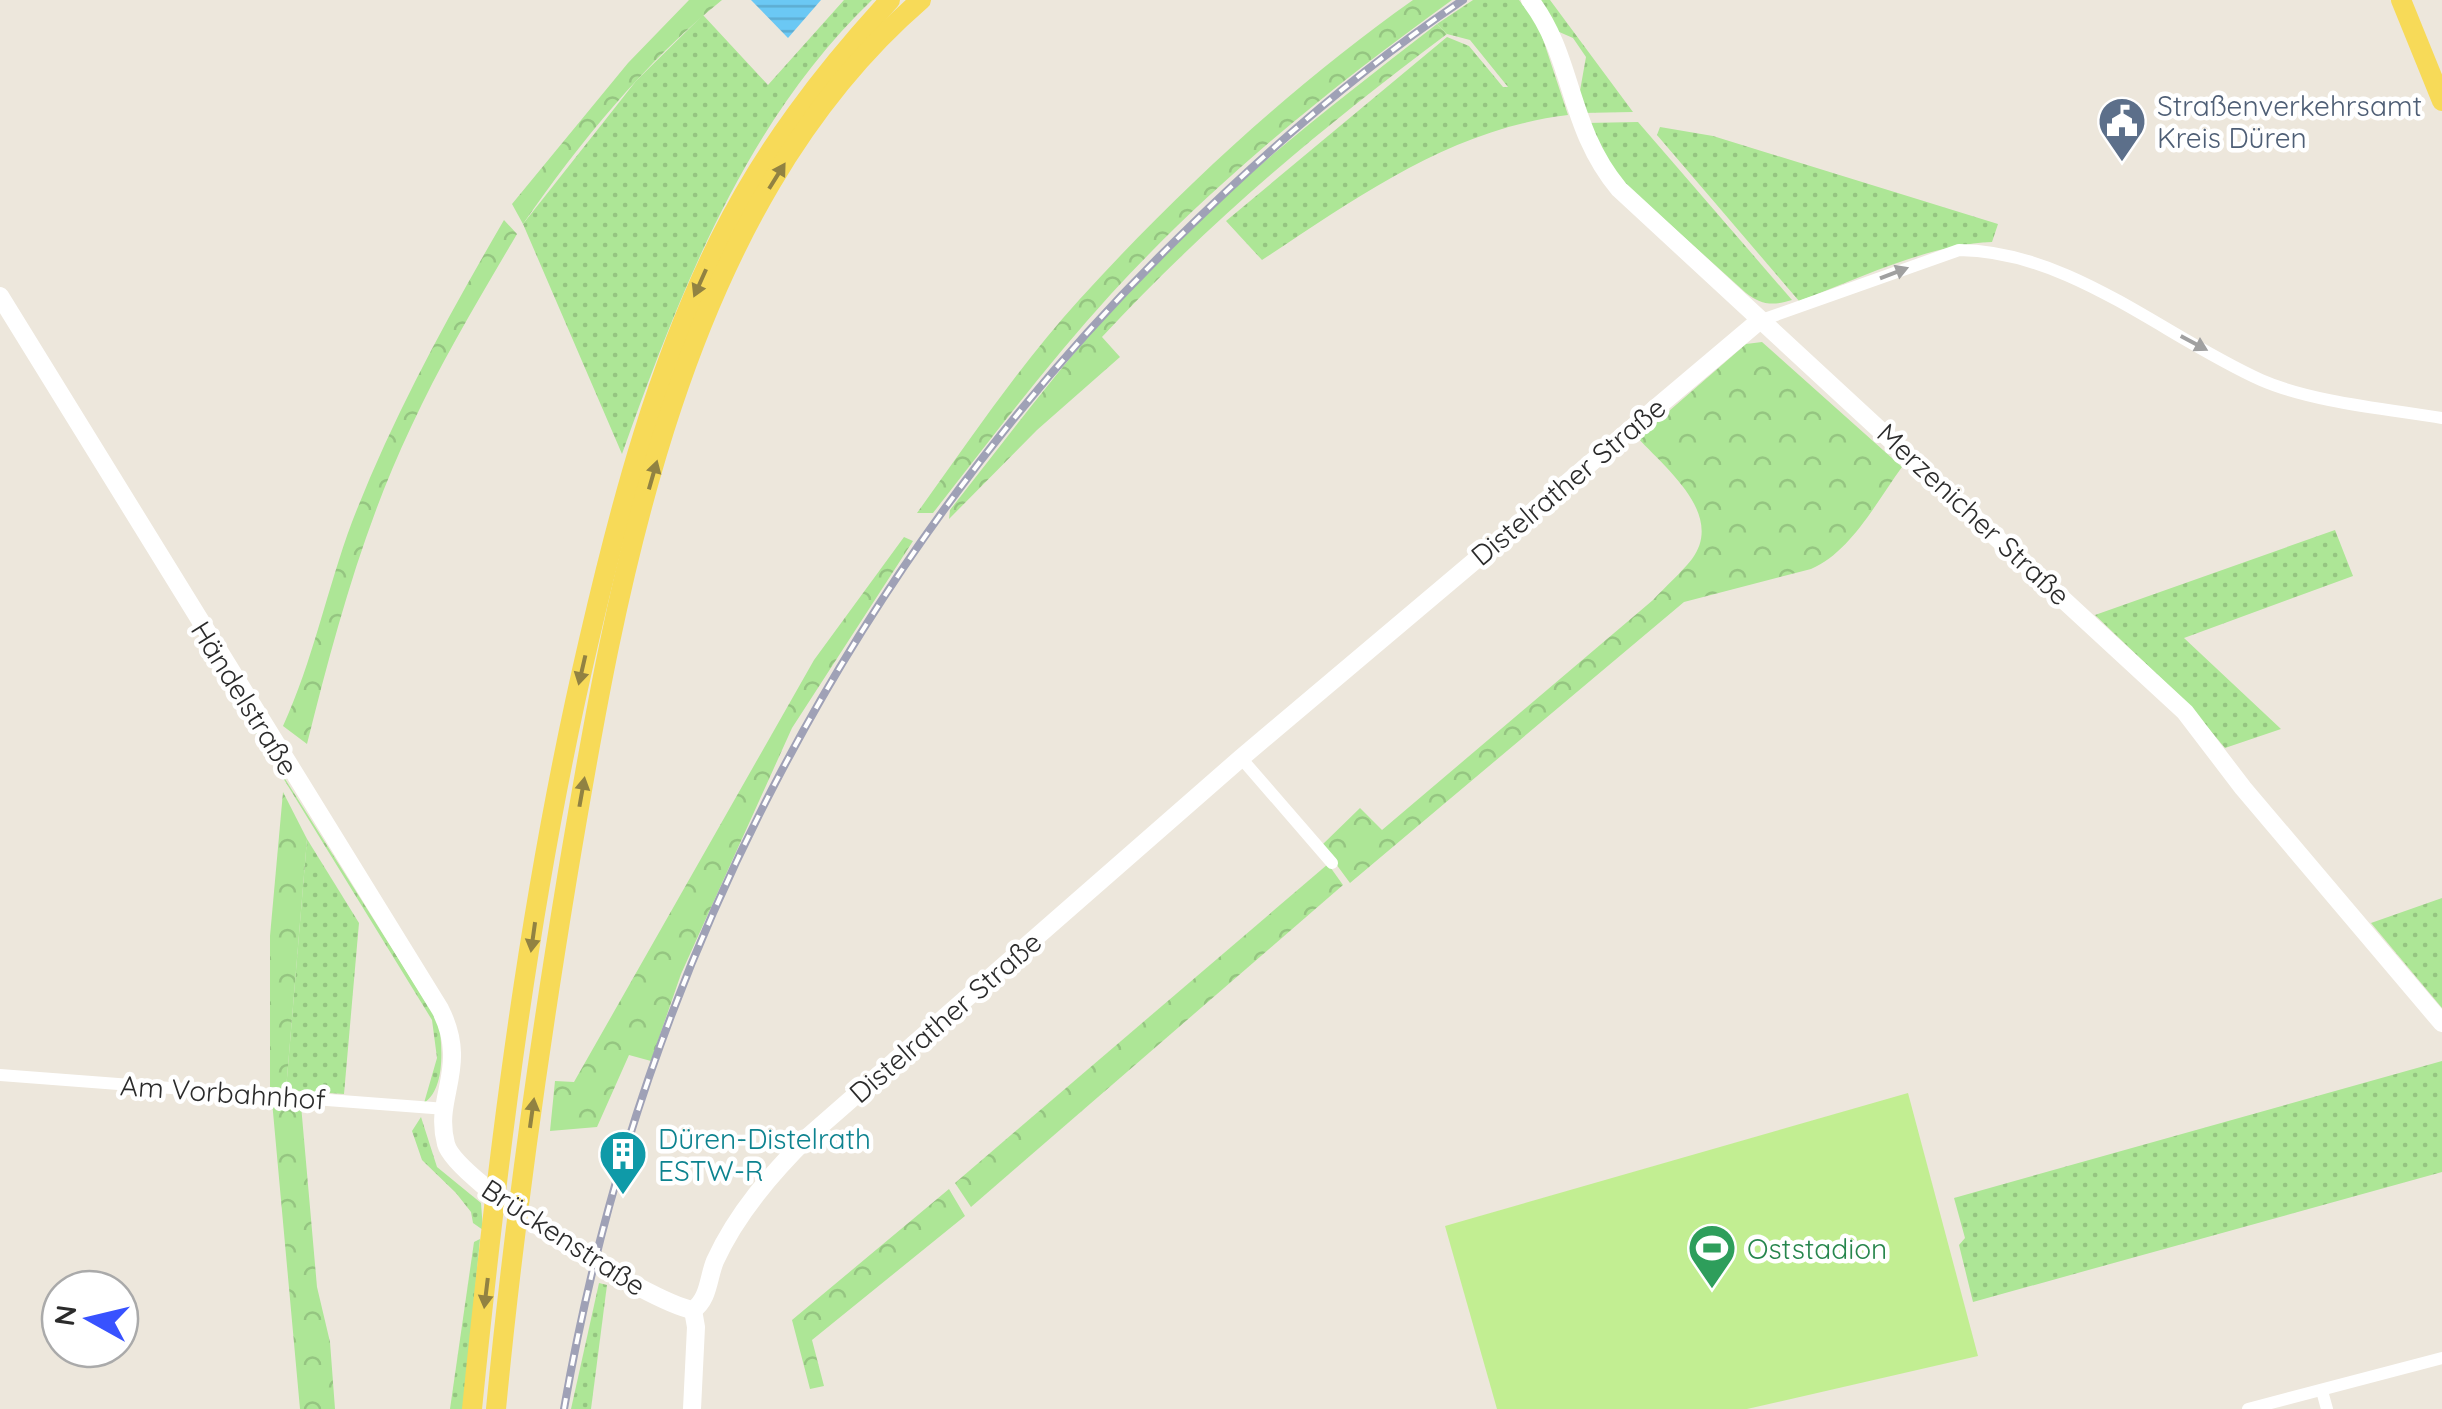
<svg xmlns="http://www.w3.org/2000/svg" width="2442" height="1409" font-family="Quicksand,sans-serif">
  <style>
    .green { fill: url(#green-dots) }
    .forest { fill: url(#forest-crowns) }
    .pitch { fill: #c2ee92 }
    .water { fill: url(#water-rules) }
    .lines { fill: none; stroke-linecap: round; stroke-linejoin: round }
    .street { stroke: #fff; stroke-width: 12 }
    .secondary { stroke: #fff; stroke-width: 18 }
    .primary { stroke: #f7da58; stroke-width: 20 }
    .rail-casing { stroke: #9fa1b6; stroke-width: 8 }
    .rail { stroke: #fff; stroke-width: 4; stroke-dasharray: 11; stroke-linecap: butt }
    .oneway { fill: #918242 }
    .oneway2 { fill: #a0a0a0 }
    .labels { text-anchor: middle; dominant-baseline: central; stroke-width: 9; stroke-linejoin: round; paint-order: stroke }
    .service-label { font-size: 28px; fill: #4e5e75; stroke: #fff; text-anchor: start }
    .street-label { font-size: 28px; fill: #2b2b2b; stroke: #fff }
    .culture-label { font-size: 28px; fill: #0d838f; stroke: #fff; text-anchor: start }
    .leisure-label { font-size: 28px; fill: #27864d; stroke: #fff; text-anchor: start }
  </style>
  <defs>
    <pattern id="green-dots" width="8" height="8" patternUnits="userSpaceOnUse" patternTransform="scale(2.5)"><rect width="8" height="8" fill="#ade696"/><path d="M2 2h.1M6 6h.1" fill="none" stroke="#95c581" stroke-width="1.8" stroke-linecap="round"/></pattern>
    <pattern id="forest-crowns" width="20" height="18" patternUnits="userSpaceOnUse" patternTransform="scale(2.5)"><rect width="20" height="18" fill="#ade696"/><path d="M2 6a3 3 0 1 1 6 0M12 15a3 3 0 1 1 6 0" fill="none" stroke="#95c581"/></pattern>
    <pattern id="water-rules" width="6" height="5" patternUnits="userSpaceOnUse" patternTransform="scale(2.5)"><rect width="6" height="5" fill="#6bc8f4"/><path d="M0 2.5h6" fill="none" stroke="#5dacd1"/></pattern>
  </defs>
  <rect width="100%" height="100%" fill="#ede7dc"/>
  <g class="green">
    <path d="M844 0H872C745 122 680 292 622 454L523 224 636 81 703 15 768 85Z"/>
    <path d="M1473 0H1519L1538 24 1568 115C1450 129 1358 197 1262 260L1226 221 1447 37 1469 46 1503 87H1508L1470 40 1447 34 1437 24Z"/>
    <polygon points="1540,0 1550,0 1633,112 1582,113 1578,102 1586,57 1573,38 1557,31"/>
    <path d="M1638 122 1792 300C1773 306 1761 305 1746 293L1612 172 1585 123Z"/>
    <path d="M1660 127 1713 136 1998 224 1992 242C1926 245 1861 278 1799 301L1657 135Z"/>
    <polygon points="2335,530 2353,576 2184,638 2281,729 2225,748 2187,703 2095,615"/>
    <path d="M224 682 439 1023C442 1046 446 1088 424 1103L437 1058 432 1020Z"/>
    <polygon points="307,839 359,923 344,1094 286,1090"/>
    <polygon points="2442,898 2442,1008 2371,923"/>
    <polygon points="2442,1061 2442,1172 1973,1302 1959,1245 1965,1238 1954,1198"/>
    <polygon points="421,1117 437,1167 481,1203 483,1230 473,1223 471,1212 456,1193 422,1160 412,1131"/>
    <polygon points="480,1239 464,1409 450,1409 474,1242"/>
    <polygon points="599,1283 607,1285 591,1409 571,1409"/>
  </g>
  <g class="forest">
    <path d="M689 0H722C644 63 580 142 523 224L512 204 628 63Z"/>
    <path d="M1413 0H1452C1330 88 1213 183 1111 294 1048 363 991 439 933 513H917C969 441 1019 366 1079 300 1178 191 1293 85 1413 0Z"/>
    <path d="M1437 24 1447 34C1320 129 1210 221 1102 337L1120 357 1037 430 949 519 950 510C1014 429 1076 345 1148 270 1236 179 1337 101 1437 24Z"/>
    <path d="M504 220 517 234C480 297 442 360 411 427 363 528 334 636 307 744L283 726C313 661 327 589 352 522 393 416 447 318 504 220Z"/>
    <path d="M1762 342 1902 467C1877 501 1851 552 1811 569L1684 602 1350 883 1322 845 1360 808 1382 830 1653 600C1666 586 1681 573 1692 559 1725 514 1665 468 1638 438L1746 344Z"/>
    <polygon points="904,537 913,541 792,728 681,974 651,1061 629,1055 597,1127 550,1131 555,1081 574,1082 814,660"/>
    <polygon points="283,792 307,839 286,1090 270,1087 270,936"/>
    <polygon points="1328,864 1343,885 971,1207 955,1183"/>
    <polygon points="272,1101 301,1105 317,1287 330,1342 335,1409 300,1409"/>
    <polygon points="949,1189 965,1216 812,1340 824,1386 810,1389 792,1320"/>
  </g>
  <polygon class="pitch" points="1908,1093 1978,1356 1747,1409 1497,1409 1445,1226"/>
  <polygon class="water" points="751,0 821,0 788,38"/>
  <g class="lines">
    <g class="street">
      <path d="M1759 321 1959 250C2070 251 2163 336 2261 380 2311 402 2387 409 2442 418"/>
      <polyline points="1241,758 1332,863"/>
      <polyline points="0,1075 446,1109"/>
      <polyline points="2322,1391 2327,1409"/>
      <polyline points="2248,1409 2442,1358"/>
    </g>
    <g class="secondary">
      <path d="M1530 0C1574 57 1567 127 1619 189L2185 712 2243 788 2442 1023"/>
      <path d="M0 296 440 1009C470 1068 433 1096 446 1144 456 1182 650 1303 693 1310"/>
      <path d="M693 1310C709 1299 708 1278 715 1261 737 1213 772 1173 809 1136L1241 758 1759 321"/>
      <polyline points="692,1409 696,1327 693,1310"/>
    </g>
    <g class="primary">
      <polyline points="2401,0 2442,101"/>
      <path d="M472 1409C498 1152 530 892 589 640 621 502 657 366 720 239 764 150 823 73 890 0"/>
      <path d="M496 1409C513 1231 538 1054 567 878 617 579 680 208 921 0"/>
    </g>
    <g class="rail-casing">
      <path id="rail" d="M564 1409C641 964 857 553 1179 237 1267 150 1360 69 1463 0"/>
    </g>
    <use href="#rail" class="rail"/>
  </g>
  <defs><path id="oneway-solid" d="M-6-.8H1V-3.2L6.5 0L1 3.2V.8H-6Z" transform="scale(2.5)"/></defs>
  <g class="oneway">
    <use href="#oneway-solid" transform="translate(777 176) rotate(-58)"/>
    <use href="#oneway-solid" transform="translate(700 283) rotate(114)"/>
    <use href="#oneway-solid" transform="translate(653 475) rotate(-74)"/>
    <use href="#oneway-solid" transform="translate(582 670) rotate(103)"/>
    <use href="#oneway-solid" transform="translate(582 792) rotate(-80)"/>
    <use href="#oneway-solid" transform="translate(533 937) rotate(98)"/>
    <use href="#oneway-solid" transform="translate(532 1113) rotate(-82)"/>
    <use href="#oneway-solid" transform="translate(486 1293) rotate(97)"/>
  </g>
  <g class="oneway2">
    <use href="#oneway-solid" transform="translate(1894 273) rotate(-21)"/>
    <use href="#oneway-solid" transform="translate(2194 343) rotate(28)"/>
  </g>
  <defs>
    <g id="civic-pin" transform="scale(2.5)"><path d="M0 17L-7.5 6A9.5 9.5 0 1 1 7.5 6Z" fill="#5c6f8a" stroke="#fff"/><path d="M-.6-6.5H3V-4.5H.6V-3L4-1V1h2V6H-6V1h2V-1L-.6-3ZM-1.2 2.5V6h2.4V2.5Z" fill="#fff"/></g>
    <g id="building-pin" transform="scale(2.5)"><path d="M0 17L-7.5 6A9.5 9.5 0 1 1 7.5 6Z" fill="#0f9aa8" stroke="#fff"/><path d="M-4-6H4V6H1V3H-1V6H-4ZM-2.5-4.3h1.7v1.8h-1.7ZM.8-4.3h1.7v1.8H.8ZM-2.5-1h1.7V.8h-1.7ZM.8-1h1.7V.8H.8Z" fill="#fff"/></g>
    <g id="stadium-pin" transform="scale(2.5)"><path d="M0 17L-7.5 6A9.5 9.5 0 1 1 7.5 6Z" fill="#2e9e5b" stroke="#fff"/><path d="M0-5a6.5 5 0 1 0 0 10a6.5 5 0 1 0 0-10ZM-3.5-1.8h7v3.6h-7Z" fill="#fff"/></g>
  </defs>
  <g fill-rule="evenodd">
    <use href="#civic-pin" x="2122" y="121"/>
    <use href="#building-pin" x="623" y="1154"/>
    <use href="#stadium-pin" x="1712" y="1248"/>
  </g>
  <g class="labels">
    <g class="service-label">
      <text x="2157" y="105">Straßenverkehrsamt<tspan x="2157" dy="32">Kreis Düren</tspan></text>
    </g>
    <g class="street-label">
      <text transform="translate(1568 481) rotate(-40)">Distelrather Straße</text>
      <text transform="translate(1974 514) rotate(43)">Merzenicher Straße</text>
      <text transform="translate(245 698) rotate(58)">Händelstraße</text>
      <text transform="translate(945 1017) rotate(-41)">Distelrather Straße</text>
      <text transform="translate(223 1092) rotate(4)">Am Vorbahnhof</text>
      <text transform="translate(564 1237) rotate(33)">Brückenstraße</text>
    </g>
    <g class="culture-label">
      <text x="658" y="1138">Düren-Distelrath<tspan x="658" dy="32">ESTW-R</tspan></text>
    </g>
    <g class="leisure-label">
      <text x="1747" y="1248">Oststadion</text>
    </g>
  </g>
  <g transform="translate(90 1319) rotate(278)"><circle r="48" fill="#ffffff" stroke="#aaaaaa" stroke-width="2.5"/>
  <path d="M0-8L18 38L0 25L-18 38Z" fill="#3852ff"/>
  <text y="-15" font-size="28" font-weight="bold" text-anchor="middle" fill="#2b2b2b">N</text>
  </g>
</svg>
